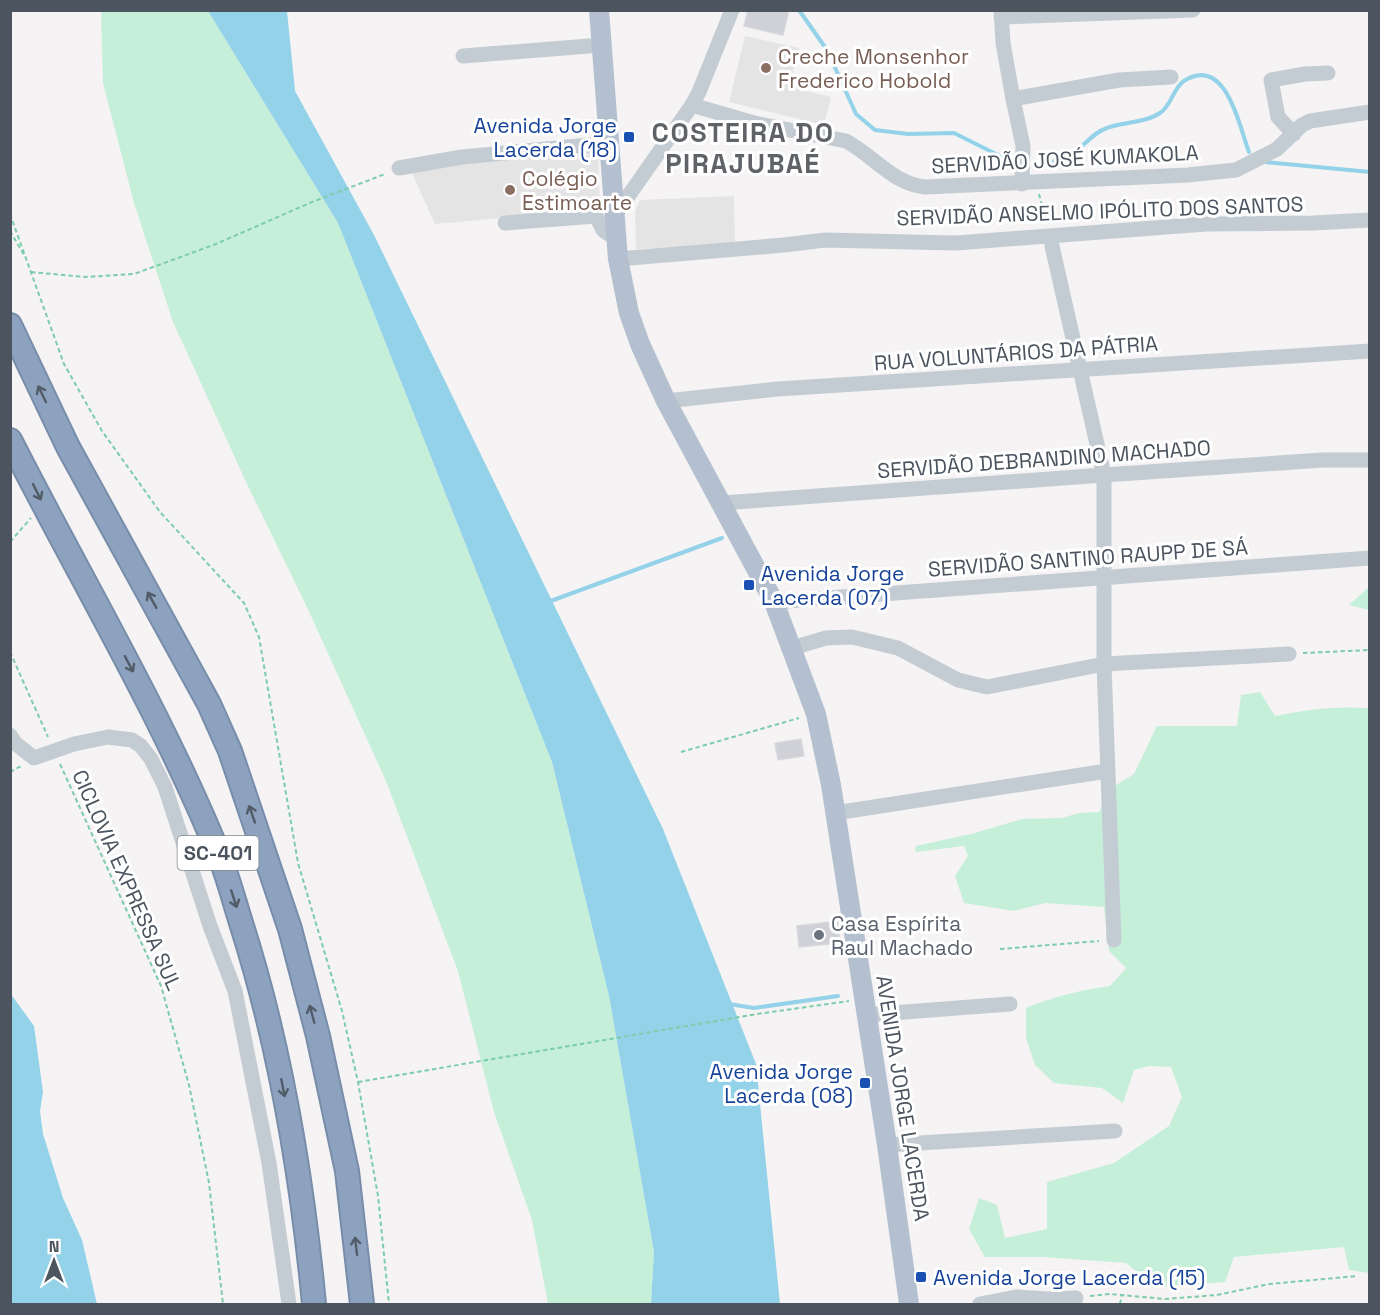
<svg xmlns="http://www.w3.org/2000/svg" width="1380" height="1315" font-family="'Space Grotesk',sans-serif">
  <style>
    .education { fill: #e5e4e4 }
    .green { fill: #c5efd8 }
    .water { fill: #94d2e9 }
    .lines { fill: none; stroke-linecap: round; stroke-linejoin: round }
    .stream { stroke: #94d2e9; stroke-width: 4 }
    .building { fill: #d0d1d6; stroke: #d7d8dd; stroke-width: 1.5 }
    .highway-casing { stroke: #788daa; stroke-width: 26 }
    .path { stroke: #7dccaa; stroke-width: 2; stroke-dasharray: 4.5 3; stroke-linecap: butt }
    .minor { stroke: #c4ccd3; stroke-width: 15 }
    .major { stroke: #b4c0cf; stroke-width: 20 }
    .highway { stroke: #8da2be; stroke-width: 22 }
    .oneway { stroke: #525c68 }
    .education-dot { fill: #8d6e63; stroke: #fff; stroke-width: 2 }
    .transit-dot { fill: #1a4fb4; stroke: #fff; stroke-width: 2 }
    .worship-dot { fill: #6b7280; stroke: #fff; stroke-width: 2 }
    .labels { text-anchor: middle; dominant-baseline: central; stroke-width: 6; stroke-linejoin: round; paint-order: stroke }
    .shield { fill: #fff; stroke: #81878f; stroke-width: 1.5 }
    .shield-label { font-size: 20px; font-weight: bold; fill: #4b545f }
    .education-label { font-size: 21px; fill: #785e54; stroke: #fff; text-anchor: start }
    .transit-label { font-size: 21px; fill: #164399; stroke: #fff; text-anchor: end }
    .street-label { font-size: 21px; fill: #4b545f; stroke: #fff }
    .worship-label { font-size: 21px; fill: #5b616d; stroke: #fff; text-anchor: start }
    .district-label { font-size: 27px; font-weight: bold; letter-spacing: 1.5px; fill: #5f6267; stroke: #fff }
  </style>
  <rect width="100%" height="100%" fill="#f5f3f3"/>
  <g class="education">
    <polygon points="745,36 799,48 789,87 831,97 824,125 729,102"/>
    <polygon points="598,147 600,209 435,224 411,171"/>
    <polygon points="734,196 735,245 636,249 635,212 640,200"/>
  </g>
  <g class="green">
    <polygon points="101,11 208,11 338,223 552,762 609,996 654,1252 651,1304 548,1304 532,1220 494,1112 458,971 386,781 306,605 247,484 173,322 134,203 103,83"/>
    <polygon points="1369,587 1369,610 1349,605"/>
    <path d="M1260 692 1275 716C1308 709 1335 706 1369 708V1273L1349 1270 1344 1247 1234 1257 1225 1282 1150 1288 1145 1278 1126 1263 1043 1257H985L969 1229 979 1198 997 1205 1005 1238 1047 1229V1182L1114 1163 1169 1126 1182 1097 1171 1067 1149 1066 1134 1070 1123 1103 1102 1088 1054 1083 1035 1065 1026 1038V1008C1053 997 1081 990 1110 986L1126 968 1109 951 1104 907 1045 903 1014 911 964 903 955 876 968 856 964 846 915 852 916 846 971 834 1022 819 1062 818 1079 813 1099 812 1113 787 1134 774 1157 726H1237L1241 695Z"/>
  </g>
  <g class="water">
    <polygon points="208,11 287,11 295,91 374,235 663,829 756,1064 780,1304 651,1304 654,1252 609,996 552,762 338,223"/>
    <polygon points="10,993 34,1026 43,1092 40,1111 43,1134 63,1198 82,1240 97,1304 11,1304"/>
  </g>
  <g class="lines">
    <g class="stream">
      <polyline points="799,10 827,50 856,114 875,130 908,134 954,133 1012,162"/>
      <polyline points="1265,162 1370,172"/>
      <path d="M1039 165C1048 162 1058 161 1066 158 1081 151 1091 133 1107 128 1123 122 1145 123 1160 113 1172 105 1173 88 1184 81 1226 54 1239 126 1249 152"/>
      <polyline points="548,602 722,538"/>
      <polyline points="729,1004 754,1008 838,996"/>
    </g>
  </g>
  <g class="building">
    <polygon points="748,10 789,10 783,35 744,26"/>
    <polygon points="801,739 804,756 778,760 775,743"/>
    <polygon points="838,921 840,943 799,947 797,926"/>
  </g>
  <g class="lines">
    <g class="highway-casing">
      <g id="highway">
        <polyline points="10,325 68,447 209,704 230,751 290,929 318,1036 347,1171 362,1304"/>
        <path d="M10 440C81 580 162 714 221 860 229 881 235 904 242 926 281 1049 302 1177 314 1304"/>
      </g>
    </g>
    <g class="path">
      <polyline points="1039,194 1046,221"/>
      <polyline points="10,214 64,364 102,431 160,512 244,603 259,637 298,863 342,1011 358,1082 378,1196 389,1304"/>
      <polyline points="10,231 24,255"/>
      <polyline points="31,272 85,277 134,274 216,244 312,202 385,174"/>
      <polyline points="10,542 31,518"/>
      <polyline points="10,652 48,737"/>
      <polyline points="1303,653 1370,650"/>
      <polyline points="681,752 799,718"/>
      <polyline points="60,764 161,986 189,1085 209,1183 223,1304"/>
      <polyline points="10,772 21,766"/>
      <polyline points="1000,949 1099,941"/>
      <polyline points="358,1082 757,1014 849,1001"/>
      <polyline points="1090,1296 1110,1294 1165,1299 1217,1295 1269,1284 1357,1276"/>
      <polyline points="1120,1304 1122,1294"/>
    </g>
    <g class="minor">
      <polyline points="1001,10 1003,43 1013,99 1023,146 1022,184"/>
      <polyline points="1001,17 1193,10"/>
      <polyline points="463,56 601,45"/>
      <polyline points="1013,99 1119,80 1171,77"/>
      <path d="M692 105 754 123 846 141C874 156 893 184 925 187L1188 175 1236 170 1277 149 1302 125 1310 121 1370 112"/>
      <polyline points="1294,134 1278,117 1271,80 1305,74 1328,73"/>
      <polyline points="399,168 462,157 610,143"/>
      <polyline points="615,215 692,105 699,92 732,10"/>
      <polyline points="505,223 596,216 603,230 616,239"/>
      <polyline points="1052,246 1104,475 1104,664 1114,940"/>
      <polyline points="618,259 784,245 825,240 956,243 1206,224 1313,223 1370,220"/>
      <polyline points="666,401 778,389 1370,351"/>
      <polyline points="722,503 1104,475 1323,460 1370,460"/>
      <polyline points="774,602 1370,558"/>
      <polyline points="792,648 826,638 852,637 898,648 958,680 987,687 1104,664 1289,654"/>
      <polyline points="10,735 15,743 34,758 74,744 108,737 132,740 141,746 151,759 165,787 210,926 235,991 269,1163 289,1304"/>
      <polyline points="835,813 1107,771"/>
      <polyline points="866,1015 1010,1004"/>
      <polyline points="887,1145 1115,1131"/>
      <polyline points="980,1304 1016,1297 1048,1299 1076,1298"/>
    </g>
    <polyline class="major" points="599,10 618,259 629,313 640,344 666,401 774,602 816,714 831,785 887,1145 909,1304"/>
    <use href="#highway" class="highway"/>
  </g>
  <defs><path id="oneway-shaft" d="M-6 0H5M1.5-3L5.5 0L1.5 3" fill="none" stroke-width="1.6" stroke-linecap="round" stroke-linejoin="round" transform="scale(1.5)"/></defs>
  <g class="oneway">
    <use href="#oneway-shaft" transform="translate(42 394) rotate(-116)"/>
    <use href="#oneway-shaft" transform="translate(37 492) rotate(63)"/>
    <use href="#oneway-shaft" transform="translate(152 600) rotate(-119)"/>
    <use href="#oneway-shaft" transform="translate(129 664) rotate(62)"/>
    <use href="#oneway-shaft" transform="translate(252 814) rotate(-109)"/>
    <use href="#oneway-shaft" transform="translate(234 899) rotate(72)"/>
    <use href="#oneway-shaft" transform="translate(312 1014) rotate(-105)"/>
    <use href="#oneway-shaft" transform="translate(283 1088) rotate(79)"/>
    <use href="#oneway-shaft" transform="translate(356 1246) rotate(-97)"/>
  </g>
  <g class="education-dot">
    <circle cx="766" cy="68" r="6"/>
    <circle cx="510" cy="190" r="6"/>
  </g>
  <g class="transit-dot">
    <rect x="623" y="131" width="12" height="12" rx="3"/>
    <rect x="743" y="579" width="12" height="12" rx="3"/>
    <rect x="859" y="1077" width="12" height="12" rx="3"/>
    <rect x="915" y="1271" width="12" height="12" rx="3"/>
  </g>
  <circle class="worship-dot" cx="819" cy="935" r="6"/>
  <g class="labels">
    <rect class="shield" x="177.5" y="836" width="81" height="34" rx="4.5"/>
    <g class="shield-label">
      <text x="218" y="853">SC-401</text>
    </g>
    <g class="education-label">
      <text x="778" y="56">Creche Monsenhor<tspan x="778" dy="24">Frederico Hobold</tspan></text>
      <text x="522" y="178">Colégio<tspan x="522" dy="24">Estimoarte</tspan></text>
    </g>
    <g class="transit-label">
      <text x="617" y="125">Avenida Jorge<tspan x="617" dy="24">Lacerda (18)</tspan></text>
      <text x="761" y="573" text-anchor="start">Avenida Jorge<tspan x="761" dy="24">Lacerda (07)</tspan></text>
      <text x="853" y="1071">Avenida Jorge<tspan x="853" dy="24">Lacerda (08)</tspan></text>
      <text x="933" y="1277" text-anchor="start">Avenida Jorge Lacerda (15)</text>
    </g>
    <g class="street-label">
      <text transform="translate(1065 159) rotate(-3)">SERVIDÃO JOSÉ KUMAKOLA</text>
      <text transform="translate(1100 211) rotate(-2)">SERVIDÃO ANSELMO IPÓLITO DOS SANTOS</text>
      <text transform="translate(1016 353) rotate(-4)">RUA VOLUNTÁRIOS DA PÁTRIA</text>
      <text transform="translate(1044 459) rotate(-4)">SERVIDÃO DEBRANDINO MACHADO</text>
      <text transform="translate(1088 558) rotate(-4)">SERVIDÃO SANTINO RAUPP DE SÁ</text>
      <text transform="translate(127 880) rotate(66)">CICLOVIA EXPRESSA SUL</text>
      <text transform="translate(903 1098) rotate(81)">AVENIDA JORGE LACERDA</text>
    </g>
    <g class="worship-label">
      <text x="831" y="923">Casa Espírita<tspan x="831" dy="24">Raul Machado</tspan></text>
    </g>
    <g class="district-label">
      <text x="743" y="132">COSTEIRA DO<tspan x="743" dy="31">PIRAJUBAÉ</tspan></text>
    </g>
  </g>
  <rect width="1380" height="1315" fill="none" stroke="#4b545f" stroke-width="24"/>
  <g transform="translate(54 1261)" stroke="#ffffff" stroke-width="4.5" paint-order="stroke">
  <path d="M0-4.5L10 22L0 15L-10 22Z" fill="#4b545f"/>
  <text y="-9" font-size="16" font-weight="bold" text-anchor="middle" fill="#4b545f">N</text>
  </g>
</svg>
